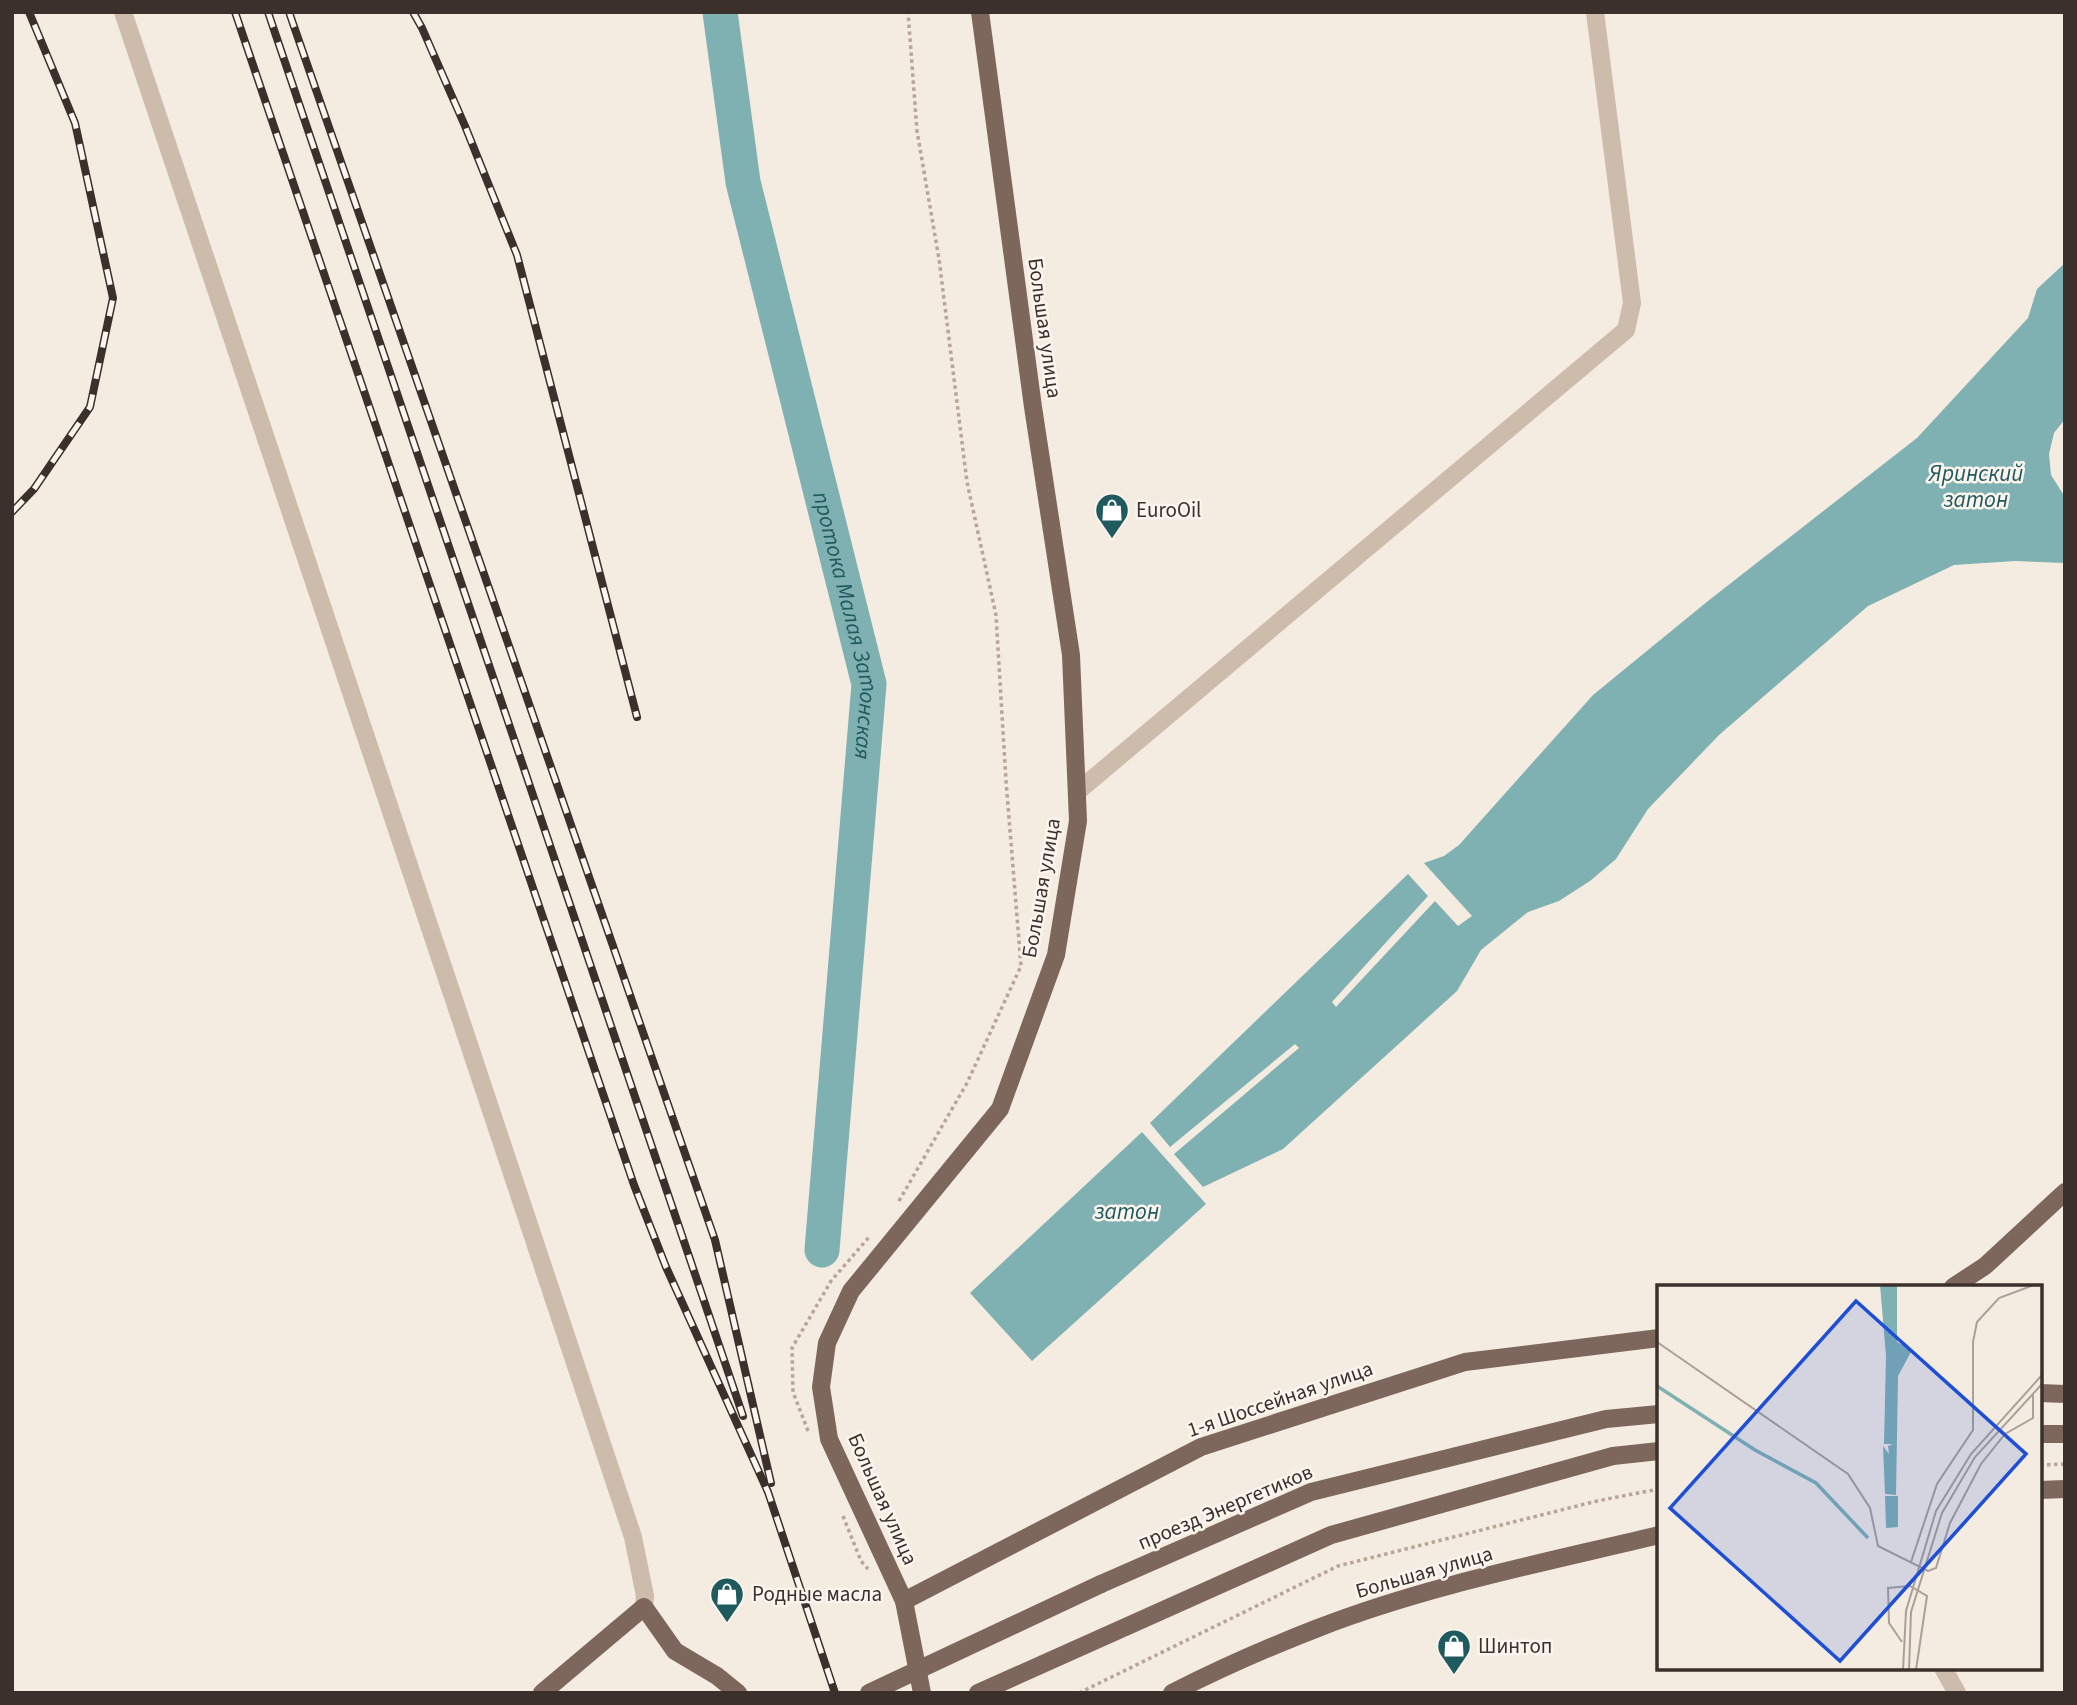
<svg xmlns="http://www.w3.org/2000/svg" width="2077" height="1705" font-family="'Source Sans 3',sans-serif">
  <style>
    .water { fill: #7fb0b2 }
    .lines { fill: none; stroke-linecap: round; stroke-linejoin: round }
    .river { stroke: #7fb0b2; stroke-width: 35 }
    .path { stroke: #b9a596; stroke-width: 3.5; stroke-dasharray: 3.5 3.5; stroke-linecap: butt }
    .minor { stroke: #cdbbac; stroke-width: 18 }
    .major { stroke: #7d675c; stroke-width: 18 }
    .rail-casing { stroke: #3b302b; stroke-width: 8 }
    .rail { stroke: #fbf5ee; stroke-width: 5; stroke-dasharray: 16; stroke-linecap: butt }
    .major-bridge { stroke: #7d675c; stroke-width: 18 }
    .labels { text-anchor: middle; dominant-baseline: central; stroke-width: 5; stroke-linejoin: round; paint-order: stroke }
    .street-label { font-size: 21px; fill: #3b302b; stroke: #fbf5ee }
    .poi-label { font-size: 21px; fill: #3b302b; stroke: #fbf5ee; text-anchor: start }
    .water-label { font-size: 23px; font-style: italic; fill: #1f5a5e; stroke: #fbf5ee }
    .inset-river { fill: none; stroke: #7fb0b2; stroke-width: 3.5 }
    .inset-road { fill: none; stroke: #aaa098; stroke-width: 2 }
    .view { fill: #1d4ed8; fill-opacity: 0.15; stroke: #1d4ed8; stroke-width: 3.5 }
    .inset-edge { fill: none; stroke: #3b302b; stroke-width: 3.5 }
  </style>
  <rect width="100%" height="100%" fill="#f4ebe1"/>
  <g class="water">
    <polygon points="2065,263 2065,419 2054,433 2049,454 2051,475 2065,497 2065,563 2015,561 1954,565 1868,606 1719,735 1648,809 1616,859 1590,881 1559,901 1528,912 1481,950 1457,991 1283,1149 1203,1187 1174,1154 1299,1048 1295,1044 1170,1147 1150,1123 1408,874 1428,896 1332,1002 1336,1007 1435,901 1458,926 1472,916 1424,863 1444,856 1459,845 1593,695 1708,601 1917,438 2028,318 2037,289"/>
    <polygon points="1142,1132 1206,1204 1032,1361 970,1293"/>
  </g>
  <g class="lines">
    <path class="river" id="s1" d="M720 12 743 182 869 684 822 1250"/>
    <g class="path">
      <polyline points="899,1201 967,1083 1021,966 1006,781 996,615 967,482 939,259 917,131 908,12"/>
      <polyline points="808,1431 793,1392 792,1348 831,1281 870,1236"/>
      <polyline points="2040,1465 2065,1464"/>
      <polyline points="843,1516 861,1561 868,1569"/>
      <polyline points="1079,1693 1338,1566 1597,1501 1659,1489"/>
    </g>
    <g class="minor">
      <path d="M123 12C292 521 465 1028 633 1537L645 1596 644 1607"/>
      <polyline points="1077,792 1626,330 1632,303 1595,12"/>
      <polyline points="1943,1668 1957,1693"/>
    </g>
    <g class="major">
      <polyline points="1953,1287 1985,1266 2065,1192"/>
      <polyline points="2040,1393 2065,1394"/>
      <polyline points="2040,1434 2065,1434"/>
      <polyline points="2040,1490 2065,1489"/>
      <polyline points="1101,1584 1311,1492 1606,1419 1659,1414"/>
      <polyline points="904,1601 1201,1447 1465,1362 1659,1338"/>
      <polyline points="542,1693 644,1607 675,1651 717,1676 738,1693"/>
      <polyline points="922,1693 904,1601 829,1439 821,1387 827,1343 851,1291 1000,1109 1056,955 1078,821 1071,655 1033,407 980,12"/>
      <polyline points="978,1693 1331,1535 1613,1456 1659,1451"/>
      <path d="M1172 1693C1219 1669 1269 1647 1318 1628 1425 1586 1547 1562 1659 1535"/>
    </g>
    <g class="rail-casing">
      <g id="rail">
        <polyline points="235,12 634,1185 666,1267 768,1492 835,1693"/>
        <polyline points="268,12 743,1416"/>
        <polyline points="289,12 715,1240 771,1483"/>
        <polyline points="413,12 422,28 465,126 517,255 637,717"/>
        <polyline points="12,512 34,489 90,407 113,298 75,123 29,12"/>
      </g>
    </g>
    <use href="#rail" class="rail"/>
    <polyline class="major-bridge" points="869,1693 1101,1584"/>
  </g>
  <defs>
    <g id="shop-pin" transform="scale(1.75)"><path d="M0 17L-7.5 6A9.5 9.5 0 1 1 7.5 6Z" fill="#1f5a5e" stroke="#fbf5ee"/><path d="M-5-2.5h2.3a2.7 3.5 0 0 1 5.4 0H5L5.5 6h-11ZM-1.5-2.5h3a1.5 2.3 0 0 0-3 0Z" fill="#fff"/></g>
  </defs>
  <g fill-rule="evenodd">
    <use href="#shop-pin" x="1112" y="510"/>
    <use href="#shop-pin" x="727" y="1594"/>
    <use href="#shop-pin" x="1454" y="1646"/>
  </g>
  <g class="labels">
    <g class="street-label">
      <text transform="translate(1045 328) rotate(82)">Большая улица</text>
      <text transform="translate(1041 888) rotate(-80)">Большая улица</text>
      <text transform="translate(1280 1399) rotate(-19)">1-я Шоссейная улица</text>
      <text transform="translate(883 1499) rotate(66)">Большая улица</text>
      <text transform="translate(1225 1507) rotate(-23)">проезд Энергетиков</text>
      <text transform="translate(1424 1572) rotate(-16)">Большая улица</text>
    </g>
    <g class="poi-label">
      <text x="1136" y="510">EuroOil</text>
      <text x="752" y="1594">Родные масла</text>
      <text x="1478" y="1646">Шинтоп</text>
    </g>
    <g class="water-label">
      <text x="1976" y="473">Яринский<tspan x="1976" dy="26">затон</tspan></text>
      <text stroke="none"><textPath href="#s1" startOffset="628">протока Малая Затонская</textPath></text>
      <text x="1127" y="1211">затон</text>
    </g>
  </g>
  <g transform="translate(1657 1285)">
    <rect width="385" height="385" fill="#f4ebe1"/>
    <path d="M223 0H240V57L255 65 241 91 239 210 228 209 226 161 232 169 231 161 236 159H227L229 71ZM228 211H241V242L229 243Z" fill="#7fb0b2"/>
    <path class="inset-river" d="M0 101 98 165 159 198 211 253"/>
    <path class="inset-road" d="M0 57 191 189 213 223 221 261 271 286 279 283 293 238 324 179 348 149 376 133V109M254 277 280 199 316 145V57L320 37 342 13 377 0M245 357 232 338 231 303 253 301 270 311 259 385M246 385 249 326 279 226 314 169 385 90M252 385 254 327 285 228 318 172 385 99"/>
    <path class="view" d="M199 16 369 169 183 376 13 223Z"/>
    <rect width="385" height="385" class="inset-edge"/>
  </g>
  <rect width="2077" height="1705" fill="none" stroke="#3b302b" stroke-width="28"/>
</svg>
